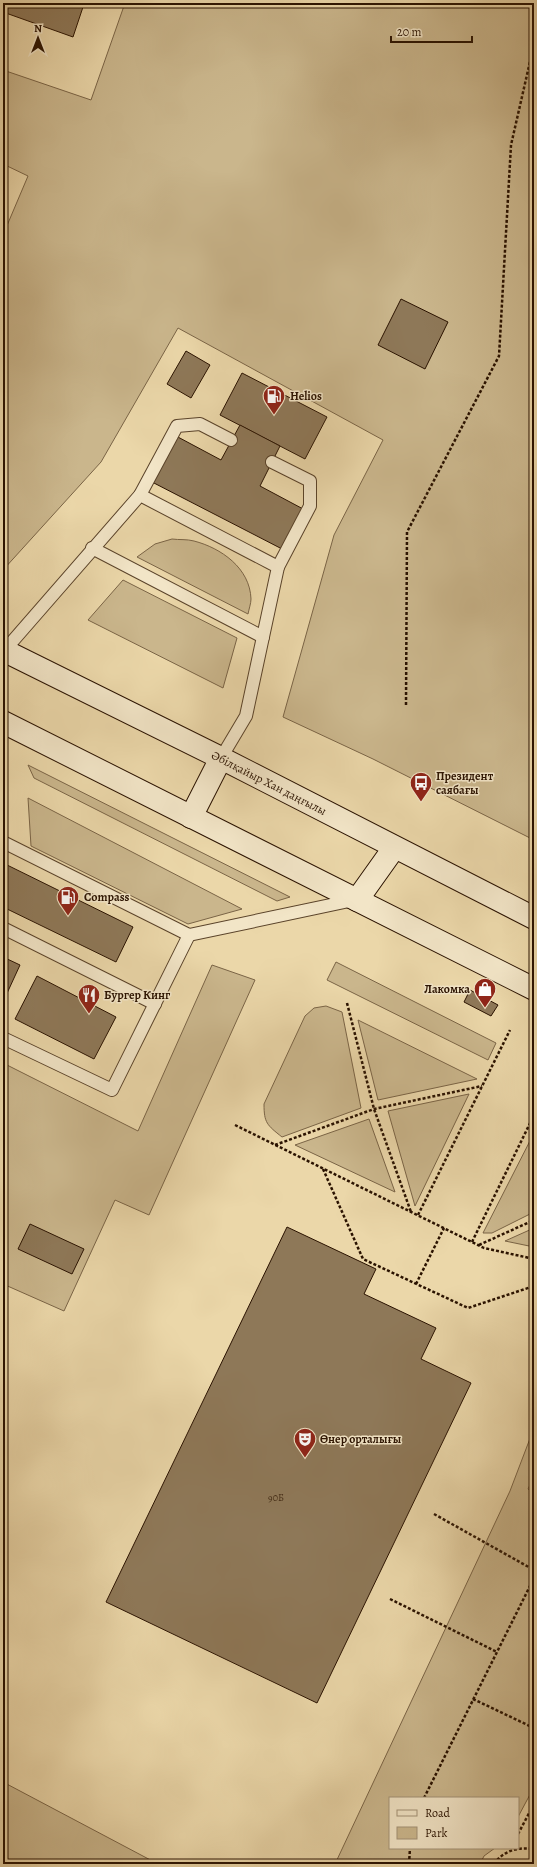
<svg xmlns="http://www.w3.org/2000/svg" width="537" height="1867" font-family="Alegreya,serif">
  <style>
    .green { fill: #cab68c; stroke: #7a6446 }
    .building { fill: #8e7858; stroke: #2a1200 }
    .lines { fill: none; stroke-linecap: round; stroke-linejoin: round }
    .service-casing { stroke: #5a432a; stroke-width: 14 }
    .secondary-casing { stroke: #2a1200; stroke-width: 24 }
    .path { stroke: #2a1200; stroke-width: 2.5; stroke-dasharray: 3 2; stroke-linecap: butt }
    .service { stroke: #f2e5c7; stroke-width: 12 }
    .secondary { stroke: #f2e5c7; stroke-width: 22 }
    .labels { text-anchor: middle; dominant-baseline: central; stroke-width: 3; stroke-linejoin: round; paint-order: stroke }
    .number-label { font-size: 10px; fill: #432c16 }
    .poi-label { font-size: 12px; font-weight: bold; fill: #2a1200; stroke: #f2e5c7; text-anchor: start }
    .street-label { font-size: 12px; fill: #2a1200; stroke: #f2e5c7 }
  </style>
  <rect width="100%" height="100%" fill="#ebd7a9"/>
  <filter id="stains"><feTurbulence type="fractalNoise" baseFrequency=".005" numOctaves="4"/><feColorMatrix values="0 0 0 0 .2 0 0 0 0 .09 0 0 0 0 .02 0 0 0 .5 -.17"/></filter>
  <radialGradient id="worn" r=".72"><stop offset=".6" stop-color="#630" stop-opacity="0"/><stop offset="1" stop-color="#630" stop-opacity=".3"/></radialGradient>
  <g class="green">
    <polygon points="125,3 534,3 534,840 373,759 283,717 334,535 383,440 178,328 101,462 3,570 3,235 28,176 3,164 3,70 91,100"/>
    <path d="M172 539C179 540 187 539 194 541 221 548 250 568 251 599 251 603 249 609 248 614L137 557 155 544Z"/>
    <polygon points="123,580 237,638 223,688 88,620"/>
    <polygon points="28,765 290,897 277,901 34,778"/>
    <polygon points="28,798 242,909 188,924 31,846"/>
    <polygon points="336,962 496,1043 488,1060 327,980"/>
    <polygon points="212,965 255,980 149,1215 115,1200 64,1311 3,1284 3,1063 138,1131"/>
    <path d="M326 1006 342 1012 361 1108 282 1137C267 1125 264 1123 264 1104L305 1016 314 1008Z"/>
    <polygon points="358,1020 477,1079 378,1100"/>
    <polygon points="469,1094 415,1206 388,1111"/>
    <polygon points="369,1119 395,1192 295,1145"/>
    <polygon points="534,1133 534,1212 492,1233 483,1233"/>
    <polygon points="534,1228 534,1247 505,1241"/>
    <polygon points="534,1428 534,1476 528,1489 534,1494 534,1787 518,1817 518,1798 390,1798 390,1848 495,1848 484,1856 480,1864 335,1864 510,1491"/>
    <polygon points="3,1782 158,1864 3,1864"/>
  </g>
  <g class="building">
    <polygon points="3,3 81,3 84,4 73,37 3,12"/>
    <polygon points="401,299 448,322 425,369 378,345"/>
    <polygon points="186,351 210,365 191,398 167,384"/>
    <polygon points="242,373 327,417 305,459 220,415"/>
    <polygon points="240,425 280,446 260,486 305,510 284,550 152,482 176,436 221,460"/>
    <polygon points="3,863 133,927 116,962 3,907"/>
    <polygon points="3,957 20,965 3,1002"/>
    <polygon points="37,976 116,1017 94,1059 15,1019"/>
    <polygon points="470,990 498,1005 491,1016 464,1002"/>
    <polygon points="30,1224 84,1249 72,1274 18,1249"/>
    <polygon points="287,1227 376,1269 364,1294 436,1328 421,1359 471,1383 317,1703 106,1602"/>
  </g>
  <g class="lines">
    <g class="service-casing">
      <g id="service">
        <polyline points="272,462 310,481 310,506 278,567"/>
        <polyline points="140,495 177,426 200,424 231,440"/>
        <polyline points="92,548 263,637"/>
        <polyline points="4,651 140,495 278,567 246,716 221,758"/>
        <polyline points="3,842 189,935 354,900"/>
        <polyline points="3,928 155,1004"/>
        <polyline points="3,1038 112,1090 189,935"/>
      </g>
    </g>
    <g class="secondary-casing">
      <g id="secondary">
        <polyline points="3,650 221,758 534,918"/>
        <polyline points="3,722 534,989"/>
        <polyline points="191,817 221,758"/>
        <polyline points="357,900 394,848"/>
      </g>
    </g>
    <g class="path">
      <polyline points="406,705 407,532 499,356 511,145 534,44"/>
      <polyline points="347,1003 374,1109 411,1212"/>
      <polyline points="235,1125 484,1248 534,1259"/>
      <polyline points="275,1145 374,1109 482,1086"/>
      <polyline points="323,1169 363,1259 468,1308 534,1286"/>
      <polyline points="418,1215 510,1030"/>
      <polyline points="472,1242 534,1115"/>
      <polyline points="479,1245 534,1220"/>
      <polyline points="416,1284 444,1228"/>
      <polyline points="434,1514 534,1570"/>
      <polyline points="390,1599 497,1652"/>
      <polyline points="473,1699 534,1728"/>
      <polyline points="424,1798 534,1578"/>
      <polyline points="518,1834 534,1804"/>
      <polyline points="409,1864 410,1848"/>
      <path d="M494 1864C504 1850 518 1847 534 1849"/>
    </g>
    <use href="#service" class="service"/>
    <use href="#secondary" class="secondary"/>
  </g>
  <defs>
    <g id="fuel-pin" transform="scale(1.15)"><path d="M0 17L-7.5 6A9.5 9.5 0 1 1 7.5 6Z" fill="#8f2418" stroke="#f2e5c7"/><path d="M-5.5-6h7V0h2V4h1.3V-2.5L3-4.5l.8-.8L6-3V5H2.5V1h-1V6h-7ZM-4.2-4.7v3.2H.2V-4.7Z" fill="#fff"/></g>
    <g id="bus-pin" transform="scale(1.15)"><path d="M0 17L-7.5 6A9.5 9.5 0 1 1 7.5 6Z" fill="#8f2418" stroke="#f2e5c7"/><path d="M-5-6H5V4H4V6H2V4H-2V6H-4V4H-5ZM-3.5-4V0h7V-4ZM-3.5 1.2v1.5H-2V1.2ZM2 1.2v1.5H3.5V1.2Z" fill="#fff"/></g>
    <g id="shop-pin" transform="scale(1.15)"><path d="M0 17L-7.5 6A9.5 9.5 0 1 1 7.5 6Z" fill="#8f2418" stroke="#f2e5c7"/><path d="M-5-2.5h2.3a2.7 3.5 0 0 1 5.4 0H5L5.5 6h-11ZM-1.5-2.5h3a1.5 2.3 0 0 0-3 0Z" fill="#fff"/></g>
    <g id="restaurant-pin" transform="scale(1.15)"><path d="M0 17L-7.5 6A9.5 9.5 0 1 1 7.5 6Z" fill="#8f2418" stroke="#f2e5c7"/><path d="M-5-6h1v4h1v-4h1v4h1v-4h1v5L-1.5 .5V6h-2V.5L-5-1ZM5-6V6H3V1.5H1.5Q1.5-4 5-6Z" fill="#fff"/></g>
    <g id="theatre-pin" transform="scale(1.15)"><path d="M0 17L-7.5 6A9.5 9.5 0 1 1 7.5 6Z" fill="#8f2418" stroke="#f2e5c7"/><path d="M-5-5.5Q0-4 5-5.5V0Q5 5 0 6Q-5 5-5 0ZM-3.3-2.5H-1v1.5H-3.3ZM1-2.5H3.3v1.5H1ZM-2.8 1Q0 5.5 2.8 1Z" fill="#fff"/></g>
  </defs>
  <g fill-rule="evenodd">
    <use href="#fuel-pin" x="274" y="396"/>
    <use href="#bus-pin" x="421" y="783"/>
    <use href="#fuel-pin" x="68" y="897"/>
    <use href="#shop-pin" x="485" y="989"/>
    <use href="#restaurant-pin" x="89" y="995"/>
    <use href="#theatre-pin" x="305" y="1439"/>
  </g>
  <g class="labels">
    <g class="number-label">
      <text x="276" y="1497">90Б</text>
    </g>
    <g class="poi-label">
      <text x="290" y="396">Helios</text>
      <text x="436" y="776">Президент<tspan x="436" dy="14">саябағы</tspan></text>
      <text x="84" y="897">Compass</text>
      <text x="470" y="989" text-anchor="end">Лакомка</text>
      <text x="104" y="995">Бургер Кинг</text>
      <text x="320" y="1439">Өнер орталығы</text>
    </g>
    <g class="street-label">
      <text transform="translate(269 783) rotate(27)">Әбілқайыр Хан даңғылы</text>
    </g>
  </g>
  <rect width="537" height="1867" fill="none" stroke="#ebd7a9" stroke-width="16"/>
  <rect x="4" y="4" width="529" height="1859" fill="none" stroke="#2a1200" stroke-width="2"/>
  <rect x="8" y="8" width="521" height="1851" fill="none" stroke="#2a1200"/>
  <rect x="389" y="1797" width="130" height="52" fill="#f2e5c7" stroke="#a29177"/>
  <rect x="397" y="1810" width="20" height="6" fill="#f2e5c7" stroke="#a29177"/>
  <text x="425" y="1817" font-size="12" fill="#2a1200">Road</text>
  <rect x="397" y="1827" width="20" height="12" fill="#cab68c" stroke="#a29177"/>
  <text x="425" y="1837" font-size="12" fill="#2a1200">Park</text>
  <g transform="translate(38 38)" stroke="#f2e5c7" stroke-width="3" paint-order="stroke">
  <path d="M0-3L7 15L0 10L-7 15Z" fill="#2a1200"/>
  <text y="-6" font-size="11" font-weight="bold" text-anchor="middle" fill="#2a1200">N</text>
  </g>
  <path d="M391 36v6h81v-6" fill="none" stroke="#2a1200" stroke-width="2"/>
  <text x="397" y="36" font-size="12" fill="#2a1200" stroke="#f2e5c7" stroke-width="3" paint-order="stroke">20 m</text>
  <rect width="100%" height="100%" filter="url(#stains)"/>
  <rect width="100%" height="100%" fill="url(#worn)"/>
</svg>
